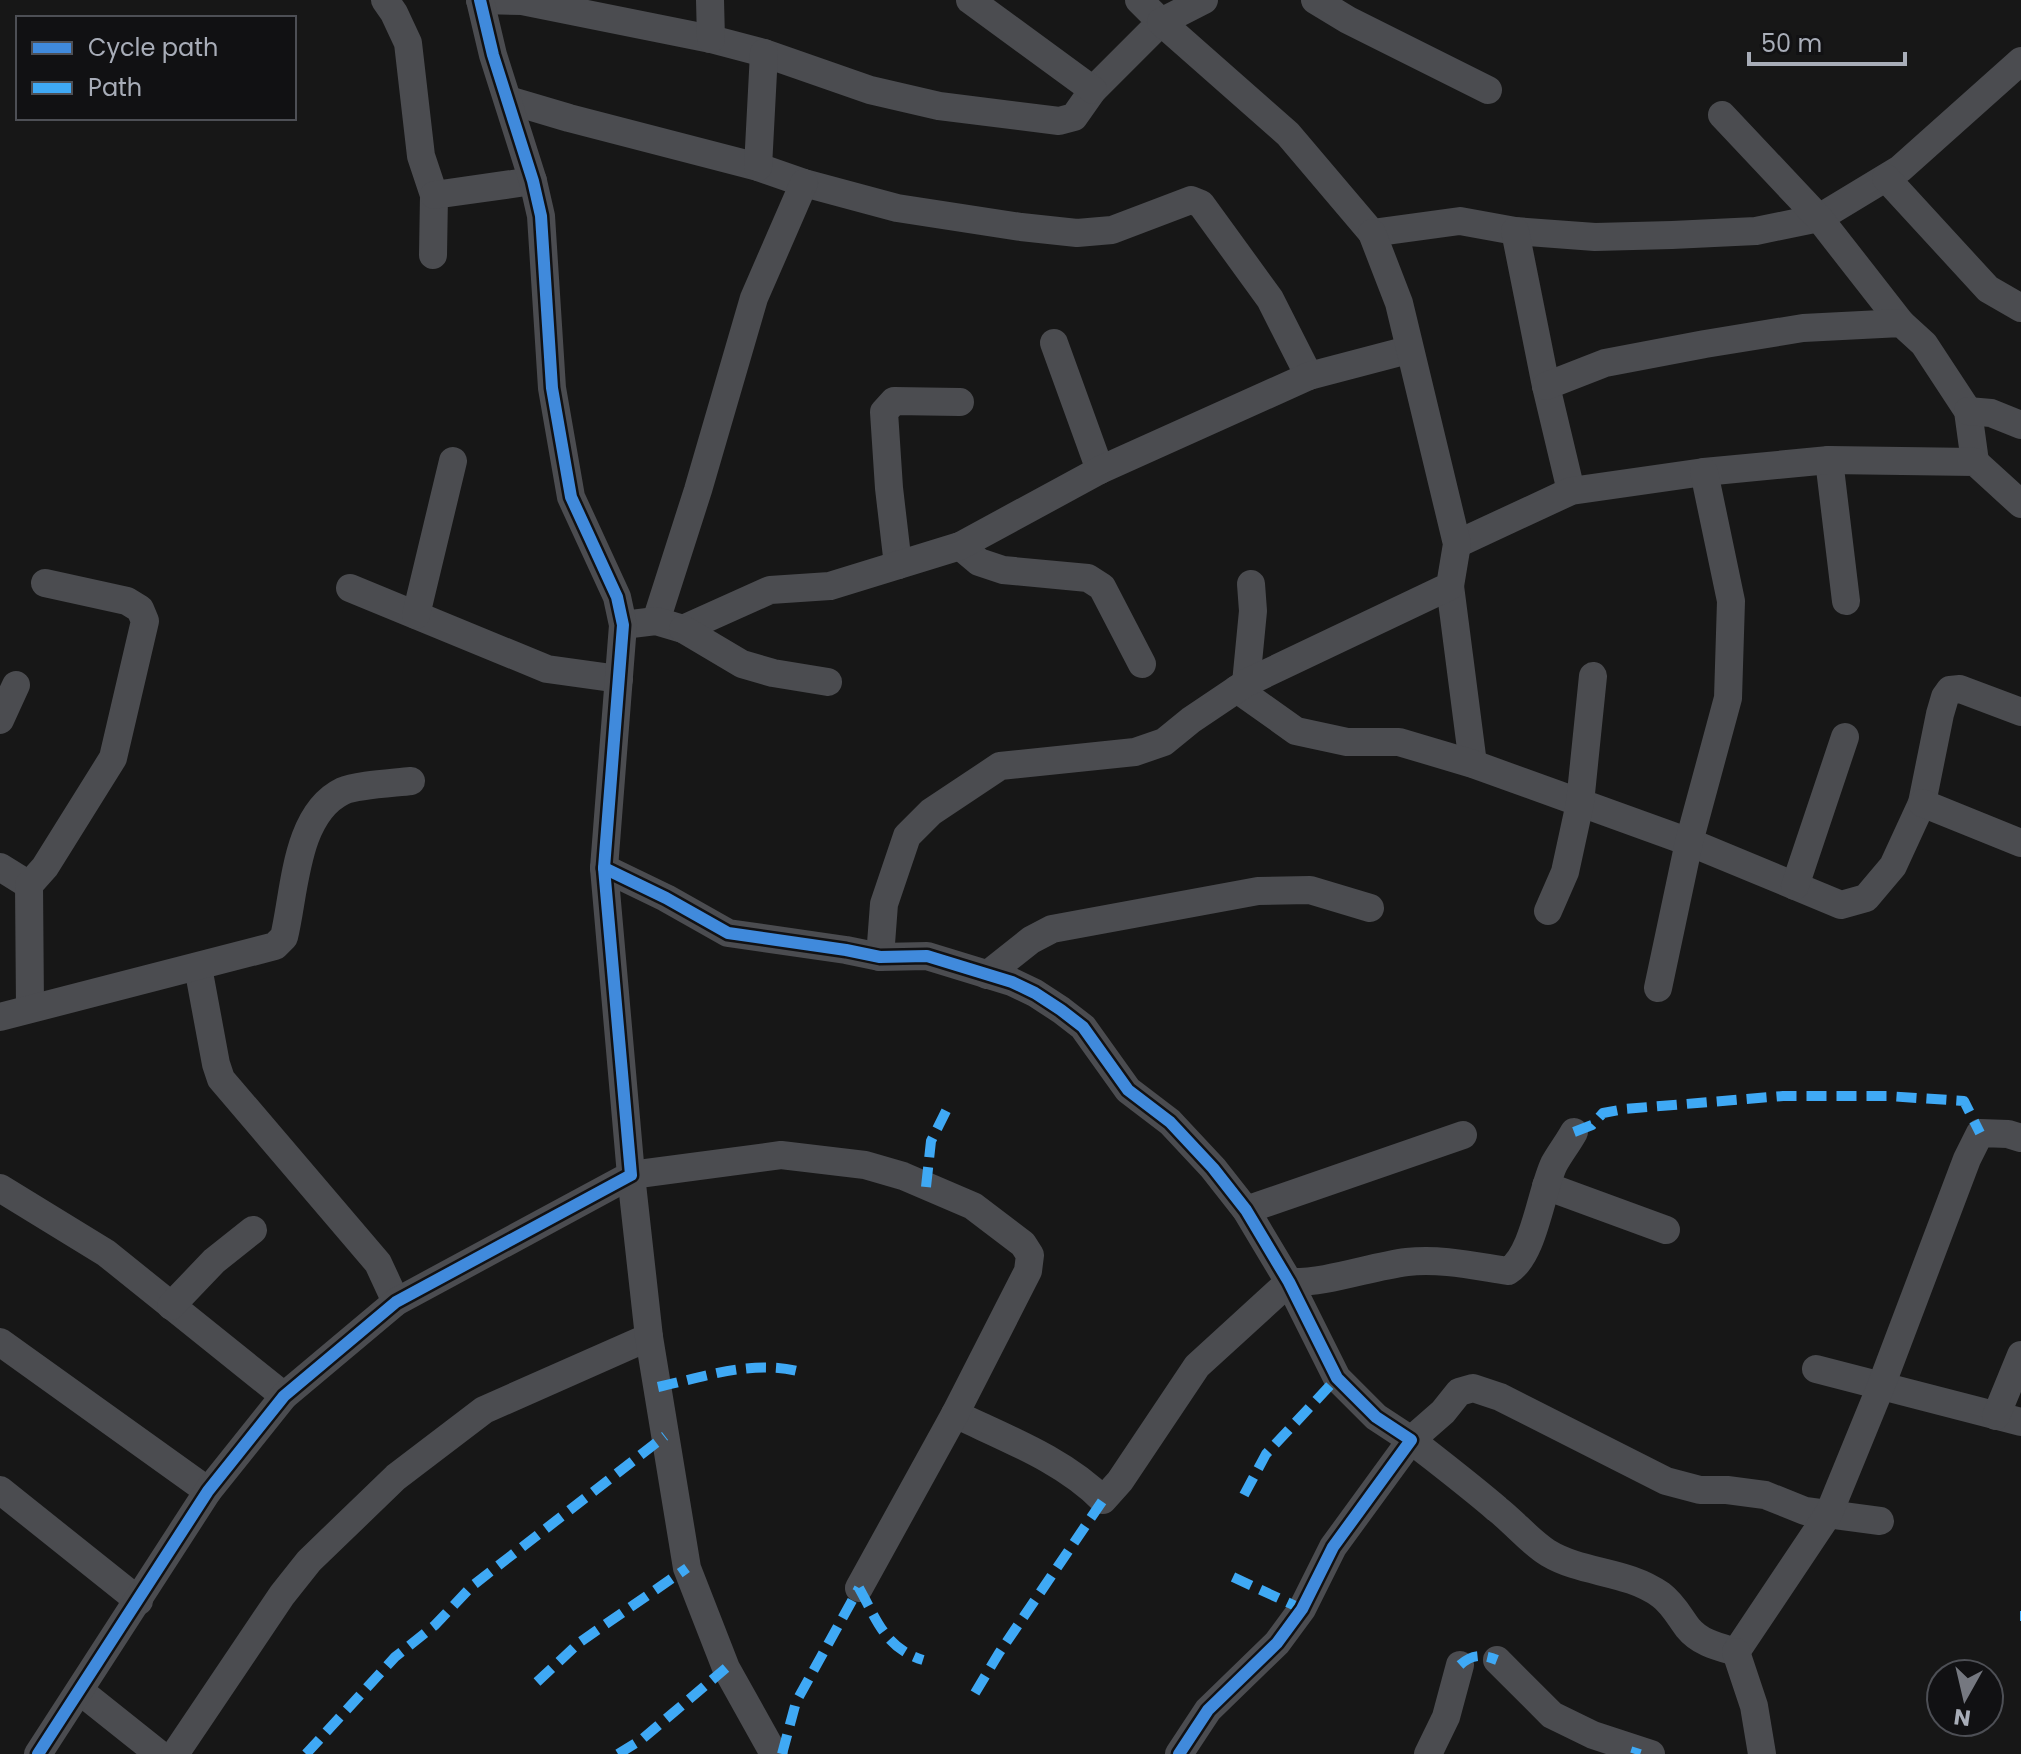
<svg xmlns="http://www.w3.org/2000/svg" width="2021" height="1754" font-family="Poppins,sans-serif">
  <style>
    .lines { fill: none; stroke-linecap: round; stroke-linejoin: round }
    .minor { stroke: #4b4c50; stroke-width: 28 }
    .quiet { stroke: #3fa9f5; stroke-width: 10; stroke-dasharray: 20 10; stroke-linecap: butt }
    .cycleway-casing { stroke: #111113; stroke-width: 17 }
    .cycleway { stroke: #408adc; stroke-width: 12 }
  </style>
  <rect width="100%" height="100%" fill="#171717"/>
  <g class="lines">
    <g class="minor">
      <polyline points="385,0 394,13 408,43 421,156 434,195 433,255"/>
      <polyline points="480,0 522,1 711,39 764,53 870,90 939,106 1059,121 1074,117 1093,90 1161,22 1139,0"/>
      <polyline points="710,0 711,39"/>
      <polyline points="970,0 1093,90"/>
      <polyline points="1204,0 1161,22 1288,134 1372,233 1460,221 1515,231 1595,237 1672,235 1756,231 1819,218 1900,169 2021,61"/>
      <polyline points="1315,0 1348,20 1488,90"/>
      <polyline points="508,100 569,118 758,167 804,183 897,208 1021,227 1077,233 1112,230 1191,200 1201,204 1270,299 1309,376"/>
      <polyline points="1722,115 1819,218 1901,323"/>
      <polyline points="758,167 764,53"/>
      <polyline points="1886,178 1988,289 2021,308"/>
      <polyline points="434,195 533,181"/>
      <polyline points="1515,231 1546,386 1571,491"/>
      <polyline points="1054,343 1100,470"/>
      <polyline points="1546,386 1605,363 1705,344 1803,328 1901,323 1924,344 1968,411 1975,462"/>
      <polyline points="1968,411 1991,413 2021,425"/>
      <polyline points="1829,460 1846,601"/>
      <polyline points="1457,544 1571,491 1704,472 1829,460 1975,462 2021,504"/>
      <polyline points="960,546 979,562 1003,570 1088,578 1102,587 1142,664"/>
      <polyline points="898,565 889,488 884,412 894,401 960,402"/>
      <polyline points="1450,586 1473,764"/>
      <polyline points="350,588 547,669 619,679"/>
      <polyline points="416,615 453,461"/>
      <polyline points="656,621 698,490 754,298 804,183"/>
      <polyline points="623,625 656,621 683,629 770,590 830,586 960,546 1100,470 1309,376 1408,350"/>
      <polyline points="683,629 742,664 773,673 828,682"/>
      <polyline points="1246,683 1253,611 1251,584"/>
      <polyline points="1237,689 1296,731 1347,742 1399,742 1473,764 1689,842 1841,905 1866,898 1893,866 1922,803 1940,714 1945,697 1950,690 1960,689 2021,712"/>
      <polyline points="0,720 16,685"/>
      <polyline points="1922,803 2021,843"/>
      <polyline points="0,867 29,885"/>
      <polyline points="604,868 666,898 728,933 846,950 880,957 927,956 1012,982 1035,993 1061,1010 1083,1027 1128,1090 1170,1122 1213,1168 1246,1210 1289,1282 1337,1378 1376,1417 1411,1440 1333,1547 1302,1609 1277,1643 1208,1710 1179,1754"/>
      <polyline points="1795,886 1845,737"/>
      <polyline points="1548,911 1565,872 1580,803 1593,676"/>
      <polyline points="880,957 884,904 907,836 931,812 1000,766 1135,752 1164,742 1191,720 1246,683 1450,586 1457,544 1399,303 1372,233"/>
      <polyline points="198,967 216,1064 221,1079 378,1263 396,1302"/>
      <polyline points="987,975 1031,940 1052,929 1258,891 1310,890 1370,908"/>
      <polyline points="1658,988 1689,842 1728,698 1731,601 1704,472"/>
      <polyline points="30,1008 29,885 45,867 113,758 145,621 140,609 127,601 45,583"/>
      <path d="M0 1017 275 946 284 937C295 892 295 814 343 791 356 785 395 783 411 781"/>
      <polyline points="1546,1186 1666,1230"/>
      <polyline points="0,1188 106,1253 284,1396"/>
      <polyline points="1246,1210 1463,1135"/>
      <polyline points="171,1306 214,1261 253,1230"/>
      <polyline points="0,1342 208,1491"/>
      <polyline points="1816,1369 2021,1422"/>
      <path d="M955 1414C1005 1438 1064 1460 1103 1500L1120 1481 1197 1366 1289 1282C1329 1283 1368 1267 1407 1262 1440 1258 1475 1266 1508 1271 1534 1256 1541 1191 1554 1164 1560 1153 1568 1143 1574 1132"/>
      <polyline points="1996,1416 2021,1355"/>
      <polyline points="0,1490 139,1601"/>
      <path d="M1736 1652C1719 1647 1700 1643 1688 1628 1679 1616 1673 1604 1661 1595 1626 1570 1583 1574 1548 1553 1529 1541 1514 1522 1497 1509 1469 1485 1440 1463 1411 1440L1443 1412 1459 1392 1473 1388 1500 1397 1666 1481 1700 1490H1727L1765 1495 1805 1511 1880 1521"/>
      <polyline points="1736,1652 1829,1513 1881,1386 1967,1159 1980,1133 2008,1134 2021,1138"/>
      <polyline points="1736,1652 1754,1706 1762,1754"/>
      <polyline points="1497,1660 1552,1715 1593,1735 1651,1754"/>
      <polyline points="80,1691 159,1754"/>
      <polyline points="38,1754 208,1491 284,1396 396,1302 631,1175 604,868 623,625 617,597 571,497 552,388 541,216 533,181 493,55 480,0"/>
      <polyline points="175,1754 282,1595 309,1561 396,1477 484,1410 649,1337"/>
      <polyline points="774,1754 726,1668 687,1568 649,1337 631,1175 781,1155 865,1165 903,1176 973,1206 1023,1244 1030,1255 1028,1271 955,1414 859,1588"/>
      <polyline points="1428,1754 1446,1717 1460,1665"/>
    </g>
    <g class="quiet">
      <polyline points="1574,1132 1592,1125 1603,1113 1624,1109 1783,1096 1887,1096 1964,1101 1980,1133"/>
      <polyline points="926,1187 931,1141 948,1107"/>
      <path d="M658 1387C704 1377 750 1360 797 1371"/>
      <polyline points="1244,1495 1266,1454 1337,1378"/>
      <polyline points="1233,1577 1302,1609"/>
      <path d="M859 1588C877 1620 885 1648 923 1660"/>
      <polyline points="2020,1616 2021,1616"/>
      <path d="M1460 1665C1472 1654 1482 1654 1497 1660"/>
      <polyline points="537,1682 580,1642 687,1568"/>
      <polyline points="975,1693 999,1653 1103,1500"/>
      <polyline points="306,1754 395,1657 435,1625 472,1586 665,1436"/>
      <polyline points="618,1754 641,1740 726,1668"/>
      <polyline points="782,1754 796,1702 859,1588"/>
      <polyline points="1635,1754 1637,1748"/>
    </g>
    <g class="cycleway-casing">
      <g id="cycleway">
        <polyline points="604,868 666,898 728,933 846,950 880,957 927,956 1012,982 1035,993 1061,1010 1083,1027 1128,1090 1170,1122 1213,1168 1246,1210 1289,1282 1337,1378 1376,1417 1411,1440 1333,1547 1302,1609 1277,1643 1208,1710 1179,1754"/>
        <polyline points="38,1754 208,1491 284,1396 396,1302 631,1175 604,868 623,625 617,597 571,497 552,388 541,216 533,181 493,55 480,0"/>
      </g>
    </g>
    <use href="#cycleway" class="cycleway"/>
  </g>
  <rect x="16" y="16" width="280" height="104" fill="#111113" stroke="#4d4f55" stroke-width="2"/>
  <rect x="32" y="42" width="40" height="12" fill="#408adc" stroke="#4d4f55" stroke-width="2"/>
  <text x="88" y="56" font-size="24" fill="#a8adb8">Cycle path</text>
  <rect x="32" y="82" width="40" height="12" fill="#3fa9f5" stroke="#4d4f55" stroke-width="2"/>
  <text x="88" y="96" font-size="24" fill="#a8adb8">Path</text>
  <g transform="translate(1965 1698) rotate(188)"><circle r="38" fill="#111113" stroke="#4d4f55" stroke-width="2"/>
  <path d="M0-6L14 30L0 20L-14 30Z" fill="#757880"/>
  <text y="-12" font-size="22" font-weight="bold" text-anchor="middle" fill="#a8adb8">N</text>
  </g>
  <path d="M1749 52v12h156v-12" fill="none" stroke="#a8adb8" stroke-width="4"/>
  <text x="1761" y="52" font-size="24" fill="#a8adb8" stroke="#111113" stroke-width="6" paint-order="stroke">50 m</text>
</svg>
